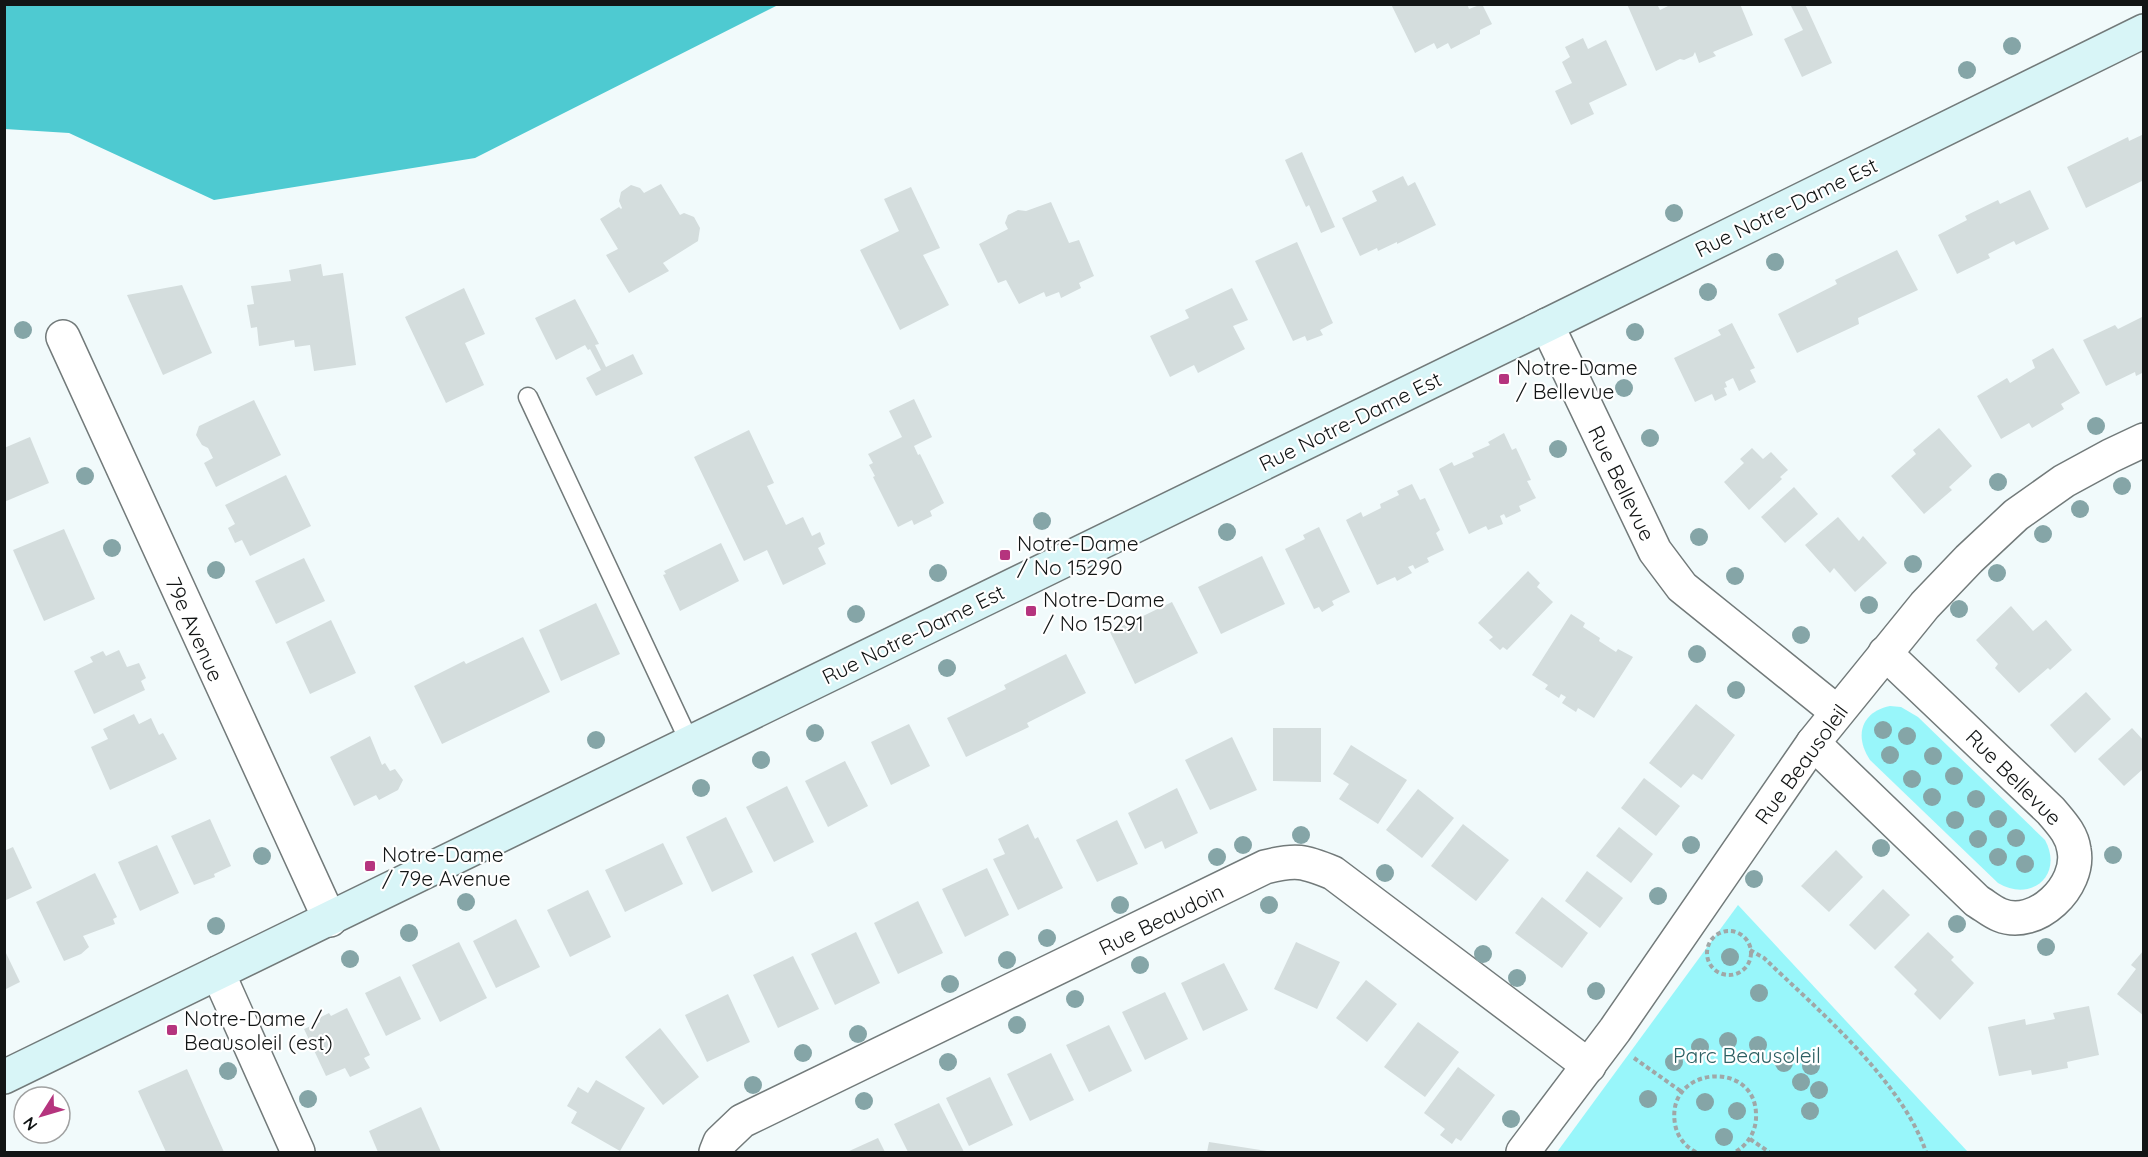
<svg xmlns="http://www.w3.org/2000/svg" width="2148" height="1157" font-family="Quicksand,sans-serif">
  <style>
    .green { fill: #98f6fa }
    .water { fill: #4ecad1 }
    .building { fill: #d4dddd }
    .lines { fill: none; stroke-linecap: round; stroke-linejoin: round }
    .service-casing { stroke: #727a7a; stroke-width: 21 }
    .minor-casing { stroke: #727a7a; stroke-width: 36 }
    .secondary-casing { stroke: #727a7a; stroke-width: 36 }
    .path { stroke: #a0a7a7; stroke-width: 4; stroke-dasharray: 4.5 3; stroke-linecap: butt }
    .service { stroke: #fff; stroke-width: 18 }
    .minor { stroke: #fff; stroke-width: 33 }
    .secondary { stroke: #d8f5f7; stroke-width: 33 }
    .tree { fill: #85a5a7 }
    .poi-dot { fill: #b5347e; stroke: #fff; stroke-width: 2 }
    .labels { text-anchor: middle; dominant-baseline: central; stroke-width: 4.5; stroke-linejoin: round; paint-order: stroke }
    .street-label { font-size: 21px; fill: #121515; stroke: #fff }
    .poi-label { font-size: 21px; fill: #121515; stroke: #fff; text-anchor: start }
    .park-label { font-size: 21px; fill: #2c6063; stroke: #fff }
  </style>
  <rect width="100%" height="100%" fill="#f1fafb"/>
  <g class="green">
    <path d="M1890 706 1901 707 1918 717 2045 840C2064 875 2031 903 1998 883L1870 760C1854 736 1861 712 1890 706Z"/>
    <polygon points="1738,905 1968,1152 1557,1152"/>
  </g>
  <polygon class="water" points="5,4 778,4 778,5 475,158 214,200 69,133 5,129"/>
  <g class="building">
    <polygon points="1391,4 1467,4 1469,9 1482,4 1492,24 1480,30 1480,34 1451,49 1448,43 1437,49 1434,43 1415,53"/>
    <polygon points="1627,4 1657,4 1660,10 1672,4 1740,4 1753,35 1713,52 1716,56 1699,63 1695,52 1693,56 1684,60 1680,59 1656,71"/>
    <polygon points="1790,4 1805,4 1832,63 1802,77 1784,39 1803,30"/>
    <polygon points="1583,38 1588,49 1606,40 1627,85 1589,103 1594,114 1571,125 1555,91 1572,83 1562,62 1570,57 1565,47"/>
    <polygon points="2144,134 2144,180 2086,208 2067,167 2128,137 2129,141"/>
    <polygon points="1302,152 1335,227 1321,233 1309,205 1306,207 1285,160"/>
    <polygon points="1403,176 1408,186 1415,182 1436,225 1397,244 1397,242 1378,251 1377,248 1360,256 1342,218 1377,201 1372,191"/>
    <polygon points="661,184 680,215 684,213 694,217 700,228 698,241 663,263 669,271 629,293 606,255 618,249 600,219 619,207 621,209 622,208 619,201 621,192 631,185 640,188 644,193"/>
    <polygon points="911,187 940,248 923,255 949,305 900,330 860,250 899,231 884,199"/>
    <polygon points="2030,190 2049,229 2016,245 2014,241 1988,254 1990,258 1957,274 1938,235 1967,220 1965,216 1998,200 2000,204"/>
    <polygon points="1051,202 1069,243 1079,240 1094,276 1079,283 1081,288 1061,298 1059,292 1046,297 1044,292 1019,304 1006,280 998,283 979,244 1008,229 1005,223 1008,215 1018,210 1026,211"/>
    <polygon points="1297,242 1333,323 1320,330 1323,335 1307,341 1305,336 1293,341 1255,261"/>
    <polygon points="1897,250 1918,290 1858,318 1859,324 1797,353 1778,314 1837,284 1835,280"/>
    <polygon points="321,264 323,276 343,273 356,365 314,371 310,345 295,347 294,340 259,346 257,327 251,328 247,305 254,304 251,286 291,281 289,270"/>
    <polygon points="182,285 212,353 163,375 127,295"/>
    <polygon points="464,288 485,334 465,343 484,385 446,403 405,317"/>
    <polygon points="1232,288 1248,320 1233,326 1245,349 1198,373 1194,365 1170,377 1150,336 1189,318 1185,310"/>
    <polygon points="575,299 599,344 595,345 606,367 633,354 643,374 596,396 586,378 601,370 590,349 588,350 585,345 556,360 535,318"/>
    <polygon points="2144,316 2144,372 2136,376 2135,372 2106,386 2083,340 2115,325 2118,329"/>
    <polygon points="1732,323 1755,368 1750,370 1756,382 1739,391 1733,378 1725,382 1727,387 1724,388 1727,395 1715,401 1712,394 1695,402 1674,358 1721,335 1718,330"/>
    <polygon points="2053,348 2080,393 2061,404 2064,409 2032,428 2029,423 2001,439 1977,396 2007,378 2010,383 2035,368 2032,360"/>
    <polygon points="914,399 932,437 914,446 918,455 920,454 944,503 930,511 932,516 914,525 912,520 898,527 873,477 875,476 869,465 873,463 868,454 902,437 889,411"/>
    <polygon points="254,400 281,455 216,487 204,463 213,458 208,448 202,445 196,435 199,426"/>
    <polygon points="1939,428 1972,466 1949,487 1952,490 1924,514 1891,476 1916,454 1913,450"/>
    <polygon points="749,430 774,483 767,486 786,525 803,517 812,536 820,532 825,544 818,548 826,564 783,585 767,550 744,561 694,457"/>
    <polygon points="1504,433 1512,450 1516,448 1531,480 1527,481 1536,498 1519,506 1521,511 1506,518 1504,514 1500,516 1503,524 1488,530 1486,526 1469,534 1439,469 1452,462 1454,466 1474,457 1472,453 1490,445 1488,442"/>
    <polygon points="30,437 49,483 4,502 4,448"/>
    <polygon points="1752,448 1763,459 1771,452 1788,470 1780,477 1782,479 1749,510 1724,482 1744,463 1740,459"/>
    <polygon points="286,475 311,526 250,556 242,540 235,543 228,528 235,524 225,505"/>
    <polygon points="1412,484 1420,500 1425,498 1440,530 1436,533 1444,550 1427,558 1429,562 1415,569 1413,565 1408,567 1412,573 1397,581 1395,577 1377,585 1346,520 1361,512 1363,517 1381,508 1380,504 1399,495 1397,491"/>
    <polygon points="1794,487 1818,514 1785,543 1761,517"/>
    <polygon points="1838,517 1859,541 1863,536 1887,563 1855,592 1834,568 1830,573 1805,545"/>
    <polygon points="1319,527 1350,592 1332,601 1334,605 1322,612 1319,607 1314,609 1285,549 1305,539 1303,535"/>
    <polygon points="64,529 95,599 44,621 13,550"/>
    <polygon points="721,543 739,581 680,611 663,575 666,574 664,571"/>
    <polygon points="1262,556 1285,604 1221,634 1198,587"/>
    <polygon points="304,558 325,601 276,624 255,581"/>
    <polygon points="1528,571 1540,583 1537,587 1553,602 1507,650 1503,647 1500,650 1489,640 1493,637 1478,623"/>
    <polygon points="1172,602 1198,653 1135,684 1110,632"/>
    <polygon points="596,603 620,654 561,681 539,630"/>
    <polygon points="2011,606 2033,631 2046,620 2072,650 2050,670 2048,668 2019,693 1995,668 1998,664 1976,640"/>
    <polygon points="1571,614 1585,623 1583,627 1600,638 1599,641 1616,652 1618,649 1633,657 1594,718 1578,708 1576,712 1562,703 1566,697 1561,694 1559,698 1545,689 1548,685 1532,675"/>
    <polygon points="331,620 356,673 310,694 286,642"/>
    <polygon points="523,637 550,692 442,744 414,686 464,661 466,664"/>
    <polygon points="119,650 127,667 139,663 146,678 141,681 145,690 94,714 74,671 93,662 90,657 103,651 106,656"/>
    <polygon points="1066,654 1086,693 1027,723 1029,727 966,757 947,718 1006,689 1004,685"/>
    <polygon points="2086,692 2111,719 2075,753 2050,725"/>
    <polygon points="1696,704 1735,735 1702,780 1693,774 1681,788 1649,763"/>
    <polygon points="134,714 139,724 151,718 159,735 163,733 177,759 110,790 91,747 108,739 103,729"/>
    <polygon points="909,724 930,766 891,785 871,742"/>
    <polygon points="1273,728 1321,728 1321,782 1273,781"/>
    <polygon points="2132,728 2144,741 2144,768 2124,786 2098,759"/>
    <polygon points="370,736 382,765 385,763 390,771 395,769 403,780 398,790 379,800 376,795 354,806 330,757"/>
    <polygon points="1232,737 1257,790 1210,810 1185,760"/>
    <polygon points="1351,745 1407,780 1378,824 1339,799 1349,784 1333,774"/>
    <polygon points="845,761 868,806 828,827 805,781"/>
    <polygon points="1644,778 1680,806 1656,836 1621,808"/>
    <polygon points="787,786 814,842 774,862 746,807"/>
    <polygon points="1177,788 1198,833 1165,849 1162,841 1145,849 1128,813"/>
    <polygon points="1418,789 1454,818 1422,858 1386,830"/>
    <polygon points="726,817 753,872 712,892 686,837"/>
    <polygon points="210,819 231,866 214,874 215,877 194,885 171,836"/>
    <polygon points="1117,820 1138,864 1097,882 1076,840"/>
    <polygon points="1028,824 1035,839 1038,837 1063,888 1018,910 993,859 1005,854 998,839"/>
    <polygon points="1463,824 1509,860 1476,901 1431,866"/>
    <polygon points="1619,827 1653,854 1631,883 1596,856"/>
    <polygon points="663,843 683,884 625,912 605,870"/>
    <polygon points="157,845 179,893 140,911 118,862"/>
    <polygon points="13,847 32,888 4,901 4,851"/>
    <polygon points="1836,850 1863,877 1829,912 1801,886"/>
    <polygon points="987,868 1009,915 965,937 942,889"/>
    <polygon points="1587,871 1623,898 1600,928 1565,901"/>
    <polygon points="95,873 117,917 113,919 115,924 83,936 89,947 81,954 64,961 36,902"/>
    <polygon points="1883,889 1910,915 1875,950 1849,925"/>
    <polygon points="588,890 611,937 570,957 547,910"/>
    <polygon points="1542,897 1588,933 1562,968 1515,933"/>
    <polygon points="918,901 943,953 898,974 874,923"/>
    <polygon points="516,919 540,967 496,988 473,941"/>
    <polygon points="856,932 880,983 835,1005 811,954"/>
    <polygon points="1928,932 1952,955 1954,957 1951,960 1974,983 1940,1020 1914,994 1917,990 1894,967"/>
    <polygon points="459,942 487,998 440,1022 412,965"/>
    <polygon points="1296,942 1340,962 1317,1009 1274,989"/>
    <polygon points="4,949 20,982 4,990"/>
    <polygon points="2144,950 2144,1016 2117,994 2136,969 2131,965"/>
    <polygon points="793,956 819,1009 778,1028 753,975"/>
    <polygon points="1224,963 1248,1010 1203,1031 1181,983"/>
    <polygon points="400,976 421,1019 386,1036 365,993"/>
    <polygon points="1366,980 1397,1004 1367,1042 1336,1018"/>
    <polygon points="1165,992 1188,1039 1145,1060 1122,1012"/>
    <polygon points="728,994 750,1042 707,1062 685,1015"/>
    <polygon points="2089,1006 2099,1055 2067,1062 2068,1068 2032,1075 2031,1070 1999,1076 1988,1027 2025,1019 2026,1025 2055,1019 2053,1013"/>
    <polygon points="347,1008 370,1055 364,1058 370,1068 350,1077 345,1068 326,1076 304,1029 320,1022 319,1018 329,1013 331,1016"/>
    <polygon points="1418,1022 1459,1052 1425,1097 1384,1067"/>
    <polygon points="1109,1025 1132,1071 1089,1092 1066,1045"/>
    <polygon points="660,1028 699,1077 663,1105 625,1057"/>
    <polygon points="1051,1053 1074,1100 1030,1121 1007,1074"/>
    <polygon points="1458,1067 1495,1095 1461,1141 1456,1138 1452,1144 1440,1135 1445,1129 1424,1113"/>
    <polygon points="187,1069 206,1112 224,1152 166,1152 138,1091"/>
    <polygon points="990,1077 1013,1125 969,1146 946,1098"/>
    <polygon points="596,1080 645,1108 620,1151 571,1123 577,1112 567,1106 578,1087 588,1093"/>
    <polygon points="939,1103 964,1152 908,1152 894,1124"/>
    <polygon points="421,1107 441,1152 378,1152 369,1131"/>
    <polygon points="878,1138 885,1152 847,1152"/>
    <polygon points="1209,1142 1267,1151 1267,1152 1207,1152"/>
  </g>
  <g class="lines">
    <g class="service-casing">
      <polyline id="service" points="528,397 690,743"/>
    </g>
    <g class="minor-casing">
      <g id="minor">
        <polyline points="1547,325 1655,551 1682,587 1837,712"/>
        <polyline points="63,337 330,920"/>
        <path d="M1813 743 1977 901C1984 905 1992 912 2000 915 2036 930 2081 886 2074 850 2072 834 2061 823 2051 811L1885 653"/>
        <polyline points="218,973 298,1152"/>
        <path d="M716 1152 720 1142 742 1121 1265 867C1296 859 1304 861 1333 873L1589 1066"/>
        <polyline points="1523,1152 1615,1030 1813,743 1925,605 1969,559 2016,515 2064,481 2110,456 2144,440"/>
      </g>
    </g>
    <g class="secondary-casing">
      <polyline id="secondary" points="4,1077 1547,325 2144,31"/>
    </g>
    <g class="path">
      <circle cx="1729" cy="953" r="22"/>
      <path d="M1750 950 1764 958C1818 1010 1902 1081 1926 1152"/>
      <polyline points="1634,1058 1682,1092"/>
      <polyline points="1750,1139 1769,1152"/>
      <path d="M1696 1152C1685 1147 1677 1136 1675 1124 1665 1066 1755 1059 1756 1114 1757 1130 1748 1145 1735 1152"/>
    </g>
    <use href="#service" class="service"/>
    <use href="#minor" class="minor"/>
    <use href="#secondary" class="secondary"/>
  </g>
  <g class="tree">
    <circle cx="2012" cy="46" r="9"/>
    <circle cx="1967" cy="70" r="9"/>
    <circle cx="1674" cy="213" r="9"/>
    <circle cx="1775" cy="262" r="9"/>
    <circle cx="1708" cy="292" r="9"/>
    <circle cx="23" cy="330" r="9"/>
    <circle cx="1635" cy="332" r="9"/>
    <circle cx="1624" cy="388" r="9"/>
    <circle cx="2096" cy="426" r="9"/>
    <circle cx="1650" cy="438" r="9"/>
    <circle cx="1558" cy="449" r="9"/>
    <circle cx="85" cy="476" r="9"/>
    <circle cx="1998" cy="482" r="9"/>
    <circle cx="2122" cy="486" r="9"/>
    <circle cx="2080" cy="509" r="9"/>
    <circle cx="1042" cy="521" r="9"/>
    <circle cx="1227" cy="532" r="9"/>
    <circle cx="2043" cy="534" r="9"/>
    <circle cx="1699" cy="537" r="9"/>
    <circle cx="112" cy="548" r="9"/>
    <circle cx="1913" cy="564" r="9"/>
    <circle cx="216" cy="570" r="9"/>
    <circle cx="938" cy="573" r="9"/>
    <circle cx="1997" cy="573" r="9"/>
    <circle cx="1735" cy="576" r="9"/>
    <circle cx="1869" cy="605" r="9"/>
    <circle cx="1959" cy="609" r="9"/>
    <circle cx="856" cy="614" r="9"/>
    <circle cx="1801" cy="635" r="9"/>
    <circle cx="1697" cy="654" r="9"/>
    <circle cx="947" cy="668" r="9"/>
    <circle cx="1736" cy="690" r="9"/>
    <circle cx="1883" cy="730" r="9"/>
    <circle cx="815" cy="733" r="9"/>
    <circle cx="1907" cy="736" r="9"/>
    <circle cx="596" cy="740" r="9"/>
    <circle cx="1890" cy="755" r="9"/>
    <circle cx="1933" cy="756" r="9"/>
    <circle cx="761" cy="760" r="9"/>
    <circle cx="1954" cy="776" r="9"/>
    <circle cx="1912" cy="779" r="9"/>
    <circle cx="701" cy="788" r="9"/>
    <circle cx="1932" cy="797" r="9"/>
    <circle cx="1976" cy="799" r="9"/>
    <circle cx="1998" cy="819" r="9"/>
    <circle cx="1955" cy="820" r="9"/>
    <circle cx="1301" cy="835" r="9"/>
    <circle cx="2016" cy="838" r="9"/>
    <circle cx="1978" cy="839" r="9"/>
    <circle cx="1243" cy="845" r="9"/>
    <circle cx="1691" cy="845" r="9"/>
    <circle cx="1881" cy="848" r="9"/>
    <circle cx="2113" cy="855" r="9"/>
    <circle cx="262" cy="856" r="9"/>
    <circle cx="1217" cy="857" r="9"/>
    <circle cx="1998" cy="857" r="9"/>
    <circle cx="2025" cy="864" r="9"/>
    <circle cx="1385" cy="873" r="9"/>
    <circle cx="1754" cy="879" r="9"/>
    <circle cx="1658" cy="896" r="9"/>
    <circle cx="466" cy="902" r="9"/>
    <circle cx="1120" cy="905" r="9"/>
    <circle cx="1269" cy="905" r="9"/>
    <circle cx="1957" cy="924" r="9"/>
    <circle cx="216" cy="926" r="9"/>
    <circle cx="409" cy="933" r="9"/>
    <circle cx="1047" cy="938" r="9"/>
    <circle cx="2046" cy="947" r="9"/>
    <circle cx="1483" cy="954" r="9"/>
    <circle cx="1730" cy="957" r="9"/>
    <circle cx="350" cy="959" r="9"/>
    <circle cx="1007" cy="960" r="9"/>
    <circle cx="1140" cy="965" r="9"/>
    <circle cx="1517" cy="978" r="9"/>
    <circle cx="950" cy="984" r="9"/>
    <circle cx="1596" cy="991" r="9"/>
    <circle cx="1759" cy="993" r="9"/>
    <circle cx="1075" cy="999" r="9"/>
    <circle cx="1017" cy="1025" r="9"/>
    <circle cx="858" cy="1034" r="9"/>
    <circle cx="1728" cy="1041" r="9"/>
    <circle cx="1758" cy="1045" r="9"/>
    <circle cx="1700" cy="1047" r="9"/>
    <circle cx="803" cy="1053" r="9"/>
    <circle cx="948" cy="1062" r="9"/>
    <circle cx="1674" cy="1062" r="9"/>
    <circle cx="1784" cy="1063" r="9"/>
    <circle cx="1811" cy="1066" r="9"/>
    <circle cx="228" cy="1071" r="9"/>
    <circle cx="1801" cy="1082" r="9"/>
    <circle cx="753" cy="1085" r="9"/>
    <circle cx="1819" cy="1090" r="9"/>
    <circle cx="308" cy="1099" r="9"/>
    <circle cx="1648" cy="1099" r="9"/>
    <circle cx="864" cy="1101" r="9"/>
    <circle cx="1705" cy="1102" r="9"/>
    <circle cx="1737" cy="1111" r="9"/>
    <circle cx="1810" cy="1111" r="9"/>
    <circle cx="1511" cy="1119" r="9"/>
    <circle cx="1724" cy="1137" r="9"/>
  </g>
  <g class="poi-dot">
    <rect x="1498" y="373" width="12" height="12" rx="3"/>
    <rect x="999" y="549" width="12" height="12" rx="3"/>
    <rect x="1025" y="605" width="12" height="12" rx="3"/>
    <rect x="364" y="860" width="12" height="12" rx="3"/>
    <rect x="166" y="1024" width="12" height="12" rx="3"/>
  </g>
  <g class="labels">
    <g class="street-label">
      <text transform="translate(1786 207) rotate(-26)">Rue Notre-Dame Est</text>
      <text transform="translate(1350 421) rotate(-26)">Rue Notre-Dame Est</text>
      <text transform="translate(1622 483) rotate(64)">Rue Bellevue</text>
      <text transform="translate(195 629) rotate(66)">79e Avenue</text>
      <text transform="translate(913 634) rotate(-26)">Rue Notre-Dame Est</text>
      <text transform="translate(1801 764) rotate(-54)">Rue Beausoleil</text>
      <text transform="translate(2014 777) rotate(45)">Rue Bellevue</text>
      <text transform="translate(1161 919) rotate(-26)">Rue Beaudoin</text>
    </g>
    <g class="poi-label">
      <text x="1516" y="367">Notre-Dame<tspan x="1516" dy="24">/ Bellevue</tspan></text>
      <text x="1017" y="543">Notre-Dame<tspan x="1017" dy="24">/ No 15290</tspan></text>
      <text x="1043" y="599">Notre-Dame<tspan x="1043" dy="24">/ No 15291</tspan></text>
      <text x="382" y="854">Notre-Dame<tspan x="382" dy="24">/ 79e Avenue</tspan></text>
      <text x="184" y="1018">Notre-Dame /<tspan x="184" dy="24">Beausoleil (est)</tspan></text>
    </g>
    <g class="park-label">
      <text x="1747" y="1055">Parc Beausoleil</text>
    </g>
  </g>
  <rect width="2148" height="1157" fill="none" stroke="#121515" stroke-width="12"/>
  <g transform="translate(42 1115) rotate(233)"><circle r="28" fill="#ffffff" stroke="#a0a1a1" stroke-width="1.5"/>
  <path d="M0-4.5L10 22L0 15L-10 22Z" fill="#b5347e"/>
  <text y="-9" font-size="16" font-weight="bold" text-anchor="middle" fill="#121515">N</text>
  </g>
</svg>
